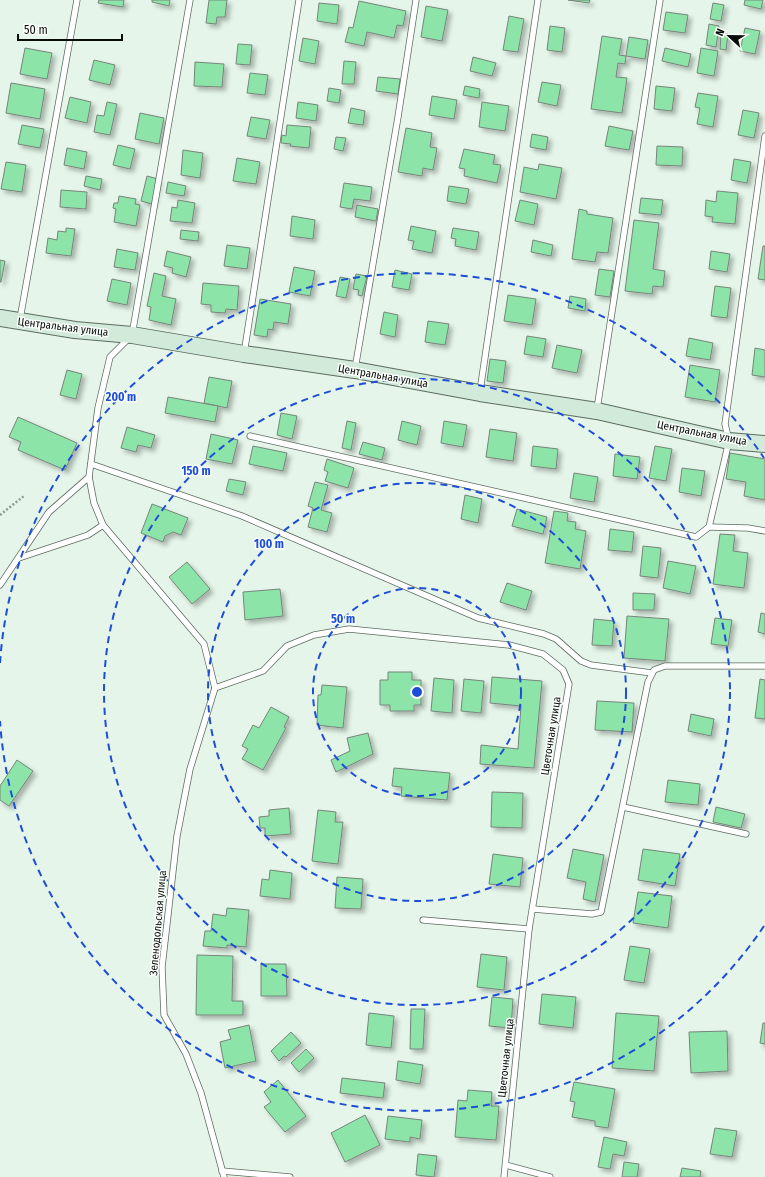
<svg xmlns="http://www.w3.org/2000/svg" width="765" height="1177" font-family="'Fira Sans Condensed',sans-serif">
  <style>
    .building { fill: #8de4a9; stroke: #76857a; filter: url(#shadow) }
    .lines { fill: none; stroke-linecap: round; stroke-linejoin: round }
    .lane-casing { stroke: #5d6c61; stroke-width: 7 }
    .secondary-casing { stroke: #5d6c61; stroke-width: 18 }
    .path { stroke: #8f9b92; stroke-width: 2.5; stroke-dasharray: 2 2; stroke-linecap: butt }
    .lane { stroke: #fff; stroke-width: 5.5 }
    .secondary { stroke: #d2eada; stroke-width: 16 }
    .ring { fill: none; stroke: #1d4ed8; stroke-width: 2; stroke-dasharray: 7 5 }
    .labels { text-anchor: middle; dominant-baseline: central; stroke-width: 3; stroke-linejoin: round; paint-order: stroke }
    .street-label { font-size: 11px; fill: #080d09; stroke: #fbfffc }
    .centre { fill: #1d4ed8; stroke: #fbfffc; stroke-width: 2 }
    .ring-label { font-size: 12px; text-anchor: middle; font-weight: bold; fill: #1d4ed8; stroke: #fbfffc; stroke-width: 3; stroke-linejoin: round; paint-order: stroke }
  </style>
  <defs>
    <filter id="shadow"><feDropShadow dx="3.5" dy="3.5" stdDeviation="2" flood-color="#0004"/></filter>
  </defs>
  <rect width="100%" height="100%" fill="#e5f5e9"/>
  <g class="building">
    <polygon points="99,0 124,0 123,7 98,3"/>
    <polygon points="152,0 170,0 169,6 152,2"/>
    <polygon points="209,0 227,0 225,17 217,17 216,24 206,23"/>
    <polygon points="568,0 590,0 589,3"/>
    <polygon points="745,0 763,0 761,9 744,5"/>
    <polygon points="359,1 406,11 403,26 397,25 394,38 367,32 364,46 345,42 349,27 353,28"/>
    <polygon points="319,3 339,5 337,24 317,21"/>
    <polygon points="713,3 724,5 721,21 710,19"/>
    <polygon points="426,6 448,10 442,41 421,37"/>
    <polygon points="666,12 688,15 685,33 663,30"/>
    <polygon points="509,16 524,19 518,52 503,50"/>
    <polygon points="709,24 719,26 716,47 706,45"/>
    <polygon points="550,26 565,28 562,52 547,50"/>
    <polygon points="745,28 760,31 755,54 740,51"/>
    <polygon points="721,33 728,34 726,50 720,49"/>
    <polygon points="602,36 622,39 619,55 626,56 625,64 618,63 616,77 627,78 622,113 591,109"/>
    <polygon points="629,37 648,40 645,59 626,56"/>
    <polygon points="303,38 319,41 315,64 299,61"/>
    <polygon points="238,44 252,45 250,65 236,64"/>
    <polygon points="25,48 52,53 47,79 20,74"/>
    <polygon points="665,48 691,54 688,67 662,61"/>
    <polygon points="701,48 718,51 714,76 697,73"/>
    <polygon points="473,57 496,63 492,76 470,71"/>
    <polygon points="94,60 115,65 110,85 89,80"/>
    <polygon points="344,61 356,62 354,84 342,84"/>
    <polygon points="195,62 224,64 222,87 194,86"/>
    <polygon points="250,73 268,75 265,95 247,93"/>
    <polygon points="378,77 400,79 398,94 376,91"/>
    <polygon points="542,82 561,85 557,106 538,102"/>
    <polygon points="11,83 45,89 40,119 6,113"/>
    <polygon points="465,86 480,89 479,98 463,95"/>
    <polygon points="656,86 675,88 672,111 654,109"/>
    <polygon points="329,88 341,90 339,103 327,101"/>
    <polygon points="698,93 718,96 713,127 697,124 700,108 695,107"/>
    <polygon points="432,96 457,100 454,119 429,115"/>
    <polygon points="70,97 91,102 87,123 65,118"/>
    <polygon points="107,102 117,104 110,135 94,132 97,115 104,116"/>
    <polygon points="298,102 318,105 316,121 296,118"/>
    <polygon points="482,102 509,106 505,131 479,127"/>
    <polygon points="351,108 365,111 363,125 348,123"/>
    <polygon points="743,110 759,113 754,138 738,135"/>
    <polygon points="140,113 164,118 159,144 135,139"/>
    <polygon points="251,117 270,120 266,139 247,136"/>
    <polygon points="22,125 44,129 40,148 18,144"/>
    <polygon points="287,125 311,127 309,148 290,146 291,144 281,143 282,135 286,136"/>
    <polygon points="609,126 633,131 629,150 605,146"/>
    <polygon points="406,128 432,133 430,147 437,148 433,170 423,168 422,176 398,172"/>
    <polygon points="532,134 548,137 546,150 530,147"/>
    <polygon points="336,137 346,138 343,151 334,149"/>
    <polygon points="118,145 135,149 130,169 113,165"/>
    <polygon points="657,146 683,147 682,166 656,165"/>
    <polygon points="67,148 87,152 84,169 64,165"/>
    <polygon points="464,149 495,155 493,164 501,165 497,183 464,176 465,169 459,168"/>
    <polygon points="183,150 203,153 200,178 181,175"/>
    <polygon points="237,158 260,162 256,184 233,181"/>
    <polygon points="734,159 751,162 747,183 731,180"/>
    <polygon points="6,162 26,165 22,192 1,189"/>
    <polygon points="539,164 562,168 556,199 520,192 524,167 538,170"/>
    <polygon points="86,176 102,179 100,190 84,186"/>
    <polygon points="147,176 158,179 152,204 141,201"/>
    <polygon points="168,182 186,186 184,196 166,193"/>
    <polygon points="344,183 372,187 370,201 354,199 352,209 340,207"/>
    <polygon points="449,186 469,189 466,204 447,201"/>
    <polygon points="61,190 87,192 86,209 60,207"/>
    <polygon points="717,191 738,193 735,224 712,222 713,217 705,216 706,200 716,202"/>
    <polygon points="119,196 136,199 135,204 140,205 136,226 114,222 116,209 113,208 114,203 118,203"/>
    <polygon points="641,198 663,200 661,215 639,213"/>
    <polygon points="178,200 195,203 192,223 170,221 172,207 177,208"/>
    <polygon points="520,200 538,204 534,225 515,221"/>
    <polygon points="357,205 378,209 376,221 355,217"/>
    <polygon points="579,209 587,211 587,214 613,218 608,253 597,252 595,262 572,259"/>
    <polygon points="292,216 315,220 313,239 290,236"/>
    <polygon points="634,220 659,223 653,269 665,271 663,287 653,286 652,294 625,291"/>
    <polygon points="411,226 436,231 432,253 412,249 414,241 408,240"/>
    <polygon points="66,228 75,229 71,256 46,253 48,238 57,240 58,231 66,232"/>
    <polygon points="453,228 479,232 476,250 455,246 456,239 451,238"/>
    <polygon points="181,230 199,232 198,241 180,239"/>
    <polygon points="533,240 553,245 551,256 531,252"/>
    <polygon points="227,245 250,248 247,269 224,266"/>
    <polygon points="763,246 765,246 765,280 758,279"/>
    <polygon points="117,249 138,253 135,270 114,267"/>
    <polygon points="167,251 191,257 186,277 172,273 173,268 164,266"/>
    <polygon points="711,251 730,254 727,272 709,269"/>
    <polygon points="0,260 5,261 1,282 0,282"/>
    <polygon points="294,267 315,271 310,296 289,292"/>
    <polygon points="599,269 614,271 610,297 595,295"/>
    <polygon points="395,270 412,274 409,290 392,287"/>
    <polygon points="154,273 166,276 162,296 176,299 171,325 149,320 151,307 147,306"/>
    <polygon points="356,274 367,276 362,296 358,295 359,290 353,289"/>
    <polygon points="340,277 350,279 346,298 336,296"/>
    <polygon points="112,279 131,283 127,305 107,301"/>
    <polygon points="203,283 239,286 237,310 226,309 225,313 211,312 211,305 201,304"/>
    <polygon points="715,286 731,288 727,318 711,316"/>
    <polygon points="508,295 536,299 532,325 504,321"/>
    <polygon points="570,296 586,299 585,311 568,308"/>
    <polygon points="260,299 291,304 288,324 274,322 273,330 268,329 267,337 254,335"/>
    <polygon points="384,312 398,315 395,337 380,334"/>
    <polygon points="428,321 449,324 445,345 425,342"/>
    <polygon points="527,336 546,339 543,357 524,354"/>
    <polygon points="689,338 713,343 710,360 686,356"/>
    <polygon points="557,345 582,350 577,373 552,368"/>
    <polygon points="755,348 765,350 765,377 752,375"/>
    <polygon points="490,359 506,361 503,383 487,381"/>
    <polygon points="690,365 720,370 715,402 685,397"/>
    <polygon points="67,370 82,374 76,399 60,395"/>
    <polygon points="209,377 232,381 227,408 204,403"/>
    <polygon points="168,397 218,406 215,422 165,413"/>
    <polygon points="281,413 297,416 292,439 277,435"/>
    <polygon points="18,417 77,443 65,470 18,450 21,442 9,437"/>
    <polygon points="347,421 356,423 351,450 342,448"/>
    <polygon points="402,421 421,426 417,445 398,440"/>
    <polygon points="444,421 467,425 463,447 441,443"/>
    <polygon points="127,427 155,435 151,448 138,445 136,452 121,448"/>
    <polygon points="490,429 517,433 513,461 486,457"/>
    <polygon points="211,434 238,440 232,464 206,459"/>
    <polygon points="363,442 385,448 382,460 359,454"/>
    <polygon points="253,446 287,453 283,471 249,464"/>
    <polygon points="533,446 558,449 556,469 531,466"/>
    <polygon points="655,446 672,449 666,481 649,478"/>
    <polygon points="730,453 765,459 765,500 744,496 746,482 726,479"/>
    <polygon points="615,454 640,457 637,479 613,476"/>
    <polygon points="327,459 354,468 348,488 325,481 328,472 324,470"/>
    <polygon points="682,468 705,471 701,496 679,492"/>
    <polygon points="574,473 598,477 594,502 570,498"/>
    <polygon points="229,479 246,482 243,495 226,491"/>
    <polygon points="315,482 328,485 321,510 332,513 327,532 308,527 313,508 308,506"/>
    <polygon points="465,495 482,499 478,523 461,519"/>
    <polygon points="152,504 188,518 181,535 173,532 165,536 163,542 141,533"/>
    <polygon points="517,509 547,517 543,534 512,526"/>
    <polygon points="554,511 568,513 567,521 576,522 575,529 586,531 580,569 545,563"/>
    <polygon points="610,529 634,532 632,552 608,550"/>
    <polygon points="720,534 735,535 733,551 748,553 744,588 713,584"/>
    <polygon points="643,546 661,548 658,578 640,576"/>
    <polygon points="668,561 696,566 690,594 663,588"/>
    <polygon points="187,562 210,589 192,604 169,577"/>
    <polygon points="507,583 532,591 526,610 500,602"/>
    <polygon points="280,589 283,616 245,620 243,592"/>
    <polygon points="633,593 655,594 654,610 633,610"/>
    <polygon points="761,613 765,614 765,634 758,632"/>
    <polygon points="627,616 669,619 665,661 624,658"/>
    <polygon points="715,618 732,620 728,646 711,644"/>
    <polygon points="594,619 614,621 612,646 592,645"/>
    <polygon points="388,672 412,672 412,680 421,680 421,705 414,705 414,711 390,711 390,705 380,705 380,680 388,680"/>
    <polygon points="492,677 542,681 534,768 480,764 481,745 518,749 521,706 490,703"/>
    <polygon points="434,678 454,680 452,713 431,711"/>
    <polygon points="464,679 484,681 481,713 461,711"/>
    <polygon points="760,679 765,680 765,719 755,718"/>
    <polygon points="322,685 347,687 343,728 317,725 318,695 321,695"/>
    <polygon points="597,701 634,703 632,732 595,730"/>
    <polygon points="271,707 289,717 284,727 286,728 263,770 242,759 248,749 242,746 253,725 259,728"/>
    <polygon points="691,714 714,719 711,736 688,731"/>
    <polygon points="368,733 373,754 336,772 331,760 350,751 347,738"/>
    <polygon points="17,760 33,771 9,806 0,800 0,786"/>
    <polygon points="394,768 450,773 447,800 401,796 402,787 392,786"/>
    <polygon points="668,780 700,784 698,805 665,802"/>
    <polygon points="492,792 523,793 522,828 491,827"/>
    <polygon points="716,807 745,814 741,828 713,822"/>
    <polygon points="289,808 291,834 265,836 265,828 260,828 259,817 269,816 269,810"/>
    <polygon points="318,810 336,812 335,822 343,822 338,864 312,861"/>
    <polygon points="573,849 604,855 595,902 583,899 586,882 567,878"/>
    <polygon points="643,849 680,854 675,886 638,880"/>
    <polygon points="493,854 523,858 520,887 489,884"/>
    <polygon points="270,870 292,873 290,899 260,896 262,879 269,880"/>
    <polygon points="337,877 363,879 361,909 335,908"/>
    <polygon points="638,892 672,896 668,928 633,923"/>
    <polygon points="227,908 249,910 246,947 227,945 227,948 203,946 205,931 211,931 213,914 226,916"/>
    <polygon points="630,946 650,949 644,983 624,980"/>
    <polygon points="481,954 507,957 504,990 477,987"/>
    <polygon points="197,955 233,956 232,1001 243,1001 243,1015 196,1015"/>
    <polygon points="261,964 286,964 287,996 261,996"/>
    <polygon points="542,994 576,997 573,1028 539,1024"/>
    <polygon points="492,997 513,999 511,1028 489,1026"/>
    <polygon points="411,1009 425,1009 423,1049 410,1049"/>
    <polygon points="369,1013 394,1016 391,1048 366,1045"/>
    <polygon points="616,1013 659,1016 654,1071 612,1068"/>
    <polygon points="763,1023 765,1023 765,1044 760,1043"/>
    <polygon points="249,1025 256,1061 225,1068 220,1042 231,1039 228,1030"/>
    <polygon points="727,1031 728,1071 691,1073 689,1032"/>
    <polygon points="291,1032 301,1043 286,1057 284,1056 279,1061 271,1051"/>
    <polygon points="306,1049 314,1058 299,1072 291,1063"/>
    <polygon points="398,1061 423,1065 420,1084 396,1080"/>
    <polygon points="342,1078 385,1083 383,1098 340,1093"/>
    <polygon points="278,1080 306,1116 285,1132 264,1107 271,1102 264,1092"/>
    <polygon points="574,1082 615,1089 608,1128 595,1126 595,1121 572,1117 575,1102 570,1101"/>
    <polygon points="468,1090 492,1092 491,1106 499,1106 496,1140 455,1137 458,1100 467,1101"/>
    <polygon points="365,1115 380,1145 345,1162 331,1133"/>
    <polygon points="388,1116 422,1120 420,1139 410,1137 410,1142 385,1139"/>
    <polygon points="715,1128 737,1131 732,1157 710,1154"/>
    <polygon points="604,1137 627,1142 624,1156 613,1154 610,1169 598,1167"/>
    <polygon points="418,1154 437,1156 434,1177 416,1175"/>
    <polygon points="624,1162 639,1164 637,1177 622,1177"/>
    <polygon points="682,1168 701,1171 700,1177 680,1177"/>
  </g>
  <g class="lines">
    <g class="lane-casing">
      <g id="lane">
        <polyline points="190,0 132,335 110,357 98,408 89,477 94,503 103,525 204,644 215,688"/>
        <polyline points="20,319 77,0"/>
        <polyline points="244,354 299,0"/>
        <polyline points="355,369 398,117 416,0"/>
        <polyline points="480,391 538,0"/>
        <polyline points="597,409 660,0"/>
        <polyline points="250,436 696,537 709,527 729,441 725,424 765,136"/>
        <polyline points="91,464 242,516 478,618 544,634 556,639 581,661 591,665 652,673"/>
        <polyline points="709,527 748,528 765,531"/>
        <polyline points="19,558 88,535 103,525"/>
        <polyline points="0,585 49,512 89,477"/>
        <polyline points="215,688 263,671 287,646 314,635 349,629 509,645 543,654 563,670 569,684 529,929 504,1177"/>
        <polyline points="215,688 190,769 177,836 162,967 164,1015 186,1054 201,1093 224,1177"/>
        <polyline points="623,807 746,834"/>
        <polyline points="533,909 592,914 601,912 648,682 654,670 665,666 765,666"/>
        <polyline points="423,920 529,929"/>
        <polyline points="506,1165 550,1177"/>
        <polyline points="222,1171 290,1177"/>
      </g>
    </g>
    <g class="secondary-casing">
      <polyline id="secondary" points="0,318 75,330 132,335 244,354 355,370 480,393 597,411 729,441 765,444"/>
    </g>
    <polyline class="path" points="0,515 24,496"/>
    <use href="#lane" class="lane"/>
    <use href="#secondary" class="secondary"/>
  </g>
  <g class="ring">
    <circle cx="417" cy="692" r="104"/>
    <circle cx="417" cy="692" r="209"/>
    <circle cx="417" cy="692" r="313"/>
    <path d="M764 926A418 418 0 0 1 0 721M0 663A418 418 0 0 1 764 458"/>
  </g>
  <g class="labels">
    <g class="street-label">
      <text transform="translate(63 327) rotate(7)">Центральная улица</text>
      <text transform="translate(383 376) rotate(10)">Центральная улица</text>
      <text transform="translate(702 433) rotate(11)">Центральная улица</text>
      <text transform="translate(551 736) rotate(-81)">Цветочная улица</text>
      <text transform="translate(158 923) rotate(-85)">Зеленодольская улица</text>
      <text transform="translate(506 1058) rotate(-84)">Цветочная улица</text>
    </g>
  </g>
  <circle cx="417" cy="692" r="6" class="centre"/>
  <g class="ring-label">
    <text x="121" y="401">200 m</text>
    <text x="196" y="475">150 m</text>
    <text x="269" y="548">100 m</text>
    <text x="343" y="623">50 m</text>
  </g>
  <g transform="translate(729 36) rotate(292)" stroke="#fbfffc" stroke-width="3" paint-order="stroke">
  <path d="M0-3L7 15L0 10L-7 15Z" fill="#080d09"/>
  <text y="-6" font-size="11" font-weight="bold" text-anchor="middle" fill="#080d09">N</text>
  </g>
  <path d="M18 34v6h104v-6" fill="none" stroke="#080d09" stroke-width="2"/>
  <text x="24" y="34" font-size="12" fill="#080d09" stroke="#fbfffc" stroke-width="3" paint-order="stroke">50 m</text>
</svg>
